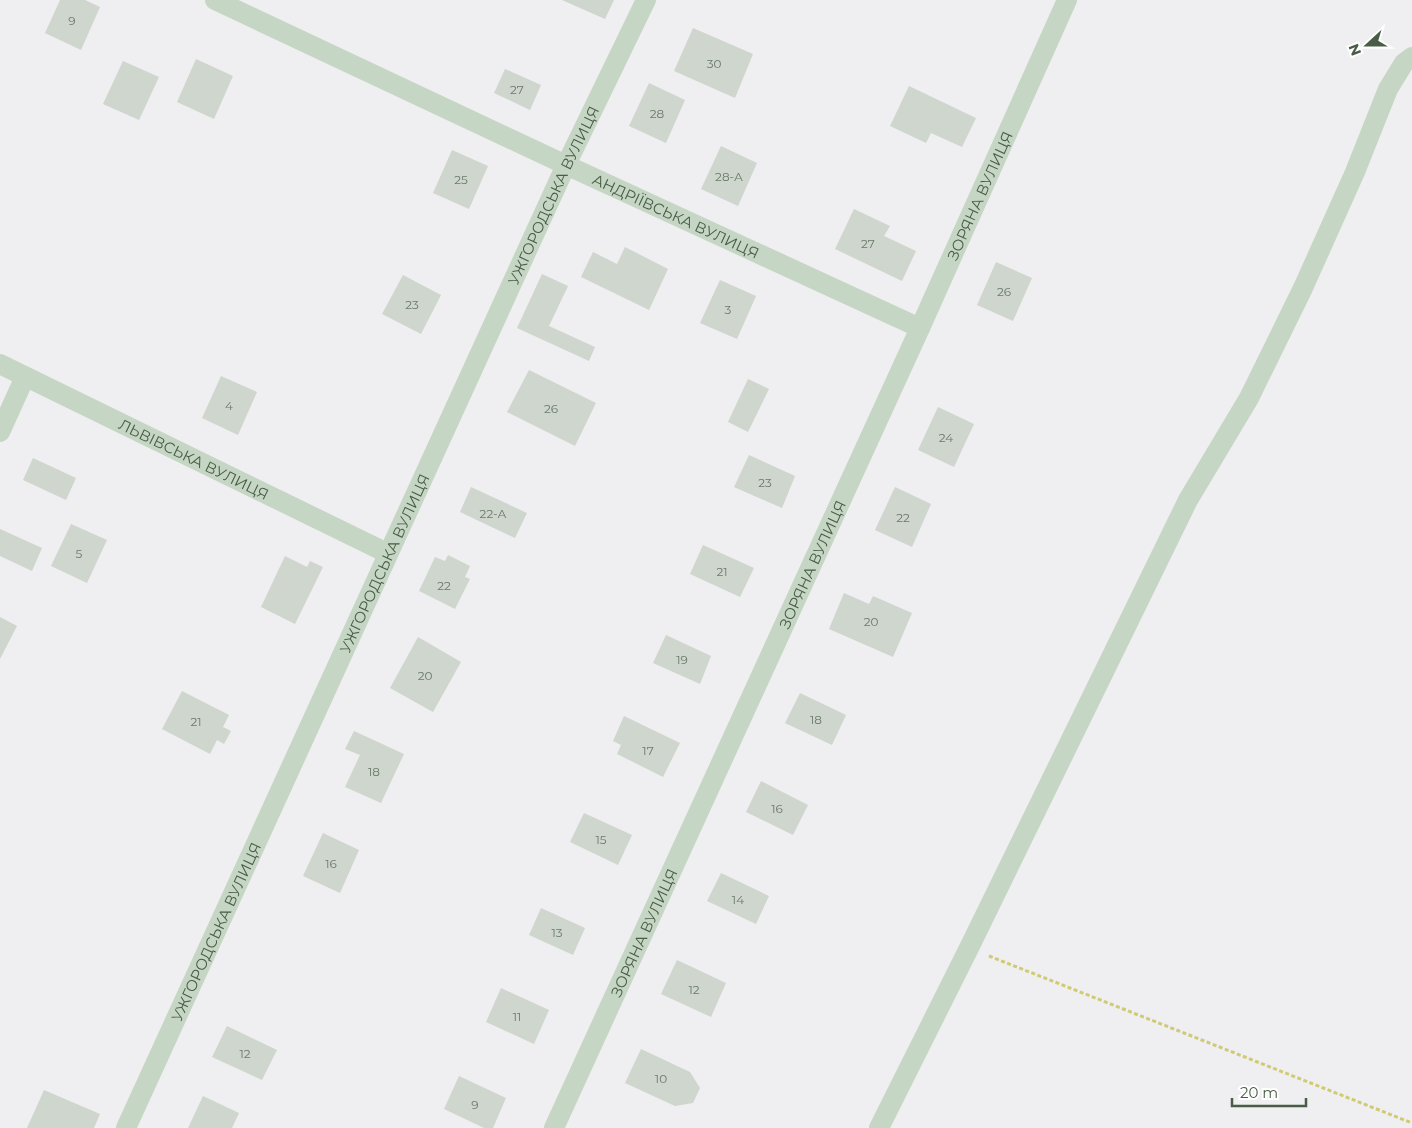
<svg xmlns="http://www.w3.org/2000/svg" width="1412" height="1128" font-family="Montserrat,sans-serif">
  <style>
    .building { fill: #ced6ce }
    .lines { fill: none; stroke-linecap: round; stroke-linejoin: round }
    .path { stroke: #cfca73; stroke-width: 3; stroke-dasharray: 4 2.5; stroke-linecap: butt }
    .minor { stroke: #c6d6c4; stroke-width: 20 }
    .labels { text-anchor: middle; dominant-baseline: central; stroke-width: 4; stroke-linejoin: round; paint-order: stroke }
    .number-label { font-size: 12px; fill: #6a7a68 }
    .street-label { font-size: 15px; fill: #485c46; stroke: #fff }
  </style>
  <rect width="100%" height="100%" fill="#efeef1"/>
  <g class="building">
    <polygon points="60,0 85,0 100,7 81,50 45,33"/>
    <polygon points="562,0 614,0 605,19"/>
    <polygon points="693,28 753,54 735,98 674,71"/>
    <polygon points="196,59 233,76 214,119 177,102"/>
    <polygon points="123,61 159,77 139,120 103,104"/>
    <polygon points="505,69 541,85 530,110 494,93"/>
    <polygon points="649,83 685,100 666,143 629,126"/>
    <polygon points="909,86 976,118 962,147 931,133 926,143 890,126"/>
    <polygon points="721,146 757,163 738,206 701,189"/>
    <polygon points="452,150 488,166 469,209 433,193"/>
    <polygon points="854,209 890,226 884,236 916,251 902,281 835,249"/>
    <polygon points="625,247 668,269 649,310 581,277 593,252 617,264"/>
    <polygon points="996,262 1032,278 1013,321 977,305"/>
    <polygon points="542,274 568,286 549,326 595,347 589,361 517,328"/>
    <polygon points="403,275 441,295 421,334 382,314"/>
    <polygon points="720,280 756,296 737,339 700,323"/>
    <polygon points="529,370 596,403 575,446 507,412"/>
    <polygon points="221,376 257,392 238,435 202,418"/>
    <polygon points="748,379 769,389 748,432 728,422"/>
    <polygon points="938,407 974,424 954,467 918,450"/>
    <polygon points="749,455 795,476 782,508 734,487"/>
    <polygon points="33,458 76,478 66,500 23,480"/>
    <polygon points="471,487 527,513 515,538 460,512"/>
    <polygon points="895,487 931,504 912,547 875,530"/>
    <polygon points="71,524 107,540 87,583 51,566"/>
    <polygon points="0,529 42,548 32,571 0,556"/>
    <polygon points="703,545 754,568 740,597 690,574"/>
    <polygon points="448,555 470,566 465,577 470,579 455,609 419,591 435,557 445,561"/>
    <polygon points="285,556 307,567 310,561 323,567 295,624 261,607"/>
    <polygon points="844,593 869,604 873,596 912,613 893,657 829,629"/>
    <polygon points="0,617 17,626 0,659"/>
    <polygon points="666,635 711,656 700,684 653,663"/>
    <polygon points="418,637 461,662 433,712 390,688"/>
    <polygon points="182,691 229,715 223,727 231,731 224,744 217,740 210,754 162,729"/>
    <polygon points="800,693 846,715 832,745 785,723"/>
    <polygon points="624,716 680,743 663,777 617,754 621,745 613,741"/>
    <polygon points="354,731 404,754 381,803 345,787 360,755 345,749"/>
    <polygon points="761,781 808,805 793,835 746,812"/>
    <polygon points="584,813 632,835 618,865 570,842"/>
    <polygon points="323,833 359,850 340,893 303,876"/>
    <polygon points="721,873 769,896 756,924 707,901"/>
    <polygon points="541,908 585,928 573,955 529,935"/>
    <polygon points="677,960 726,983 711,1017 661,994"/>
    <polygon points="501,988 549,1010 534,1044 486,1022"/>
    <polygon points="227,1026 277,1050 262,1080 212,1057"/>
    <polygon points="641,1049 690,1072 700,1088 693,1103 675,1106 625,1083"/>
    <polygon points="459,1076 506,1098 493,1128 484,1128 444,1109"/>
    <polygon points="44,1090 100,1114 94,1128 27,1128"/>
    <polygon points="203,1096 239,1113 232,1128 188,1128"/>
  </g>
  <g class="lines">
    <polyline class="path" points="989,956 1412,1123"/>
    <g class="minor">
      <path id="s1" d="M215 0 566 165 920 328"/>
      <path id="s2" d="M0 364 387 553"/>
      <polyline points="0,432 25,377"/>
      <path id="s3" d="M126 1128 566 165 646 0"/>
      <path id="s4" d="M554 1128 920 328 1067 0"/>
      <polyline points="879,1128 969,948 1188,500 1249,398 1303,288 1355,172 1388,89 1404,63 1412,57"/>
    </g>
  </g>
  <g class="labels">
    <g class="number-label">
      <text x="72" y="20">9</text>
      <text x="714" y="63">30</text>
      <text x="517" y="89">27</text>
      <text x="657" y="113">28</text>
      <text x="729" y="176">28-А</text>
      <text x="461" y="179">25</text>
      <text x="868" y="243">27</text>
      <text x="1004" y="291">26</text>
      <text x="412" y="304">23</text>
      <text x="728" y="309">3</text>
      <text x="229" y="405">4</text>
      <text x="551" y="408">26</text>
      <text x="946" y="437">24</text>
      <text x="765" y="482">23</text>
      <text x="493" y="513">22-А</text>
      <text x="903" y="517">22</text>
      <text x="79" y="553">5</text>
      <text x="722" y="571">21</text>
      <text x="444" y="585">22</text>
      <text x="871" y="621">20</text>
      <text x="682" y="659">19</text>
      <text x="425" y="675">20</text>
      <text x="816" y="719">18</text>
      <text x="196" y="721">21</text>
      <text x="648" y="750">17</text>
      <text x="374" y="771">18</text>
      <text x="777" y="808">16</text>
      <text x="601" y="839">15</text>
      <text x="331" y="863">16</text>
      <text x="738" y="899">14</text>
      <text x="557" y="932">13</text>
      <text x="694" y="989">12</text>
      <text x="517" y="1016">11</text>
      <text x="245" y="1053">12</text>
      <text x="661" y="1078">10</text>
      <text x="475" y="1104">9</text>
    </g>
    <g class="street-label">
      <text stroke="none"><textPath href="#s3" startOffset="1026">УЖГОРОДСЬКА ВУЛИЦЯ</textPath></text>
      <text stroke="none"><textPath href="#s4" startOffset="1025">ЗОРЯНА ВУЛИЦЯ</textPath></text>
      <text stroke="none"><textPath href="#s1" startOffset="509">АНДРІЇВСЬКА ВУЛИЦЯ</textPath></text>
      <text stroke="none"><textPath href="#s2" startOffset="216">ЛЬВІВСЬКА ВУЛИЦЯ</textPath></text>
      <text stroke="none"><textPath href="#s3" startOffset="621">УЖГОРОДСЬКА ВУЛИЦЯ</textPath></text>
      <text stroke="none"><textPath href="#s4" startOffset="620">ЗОРЯНА ВУЛИЦЯ</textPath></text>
      <text stroke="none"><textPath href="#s3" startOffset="216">УЖГОРОДСЬКА ВУЛИЦЯ</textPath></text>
      <text stroke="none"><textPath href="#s4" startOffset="215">ЗОРЯНА ВУЛИЦЯ</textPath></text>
    </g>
  </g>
  <g transform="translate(1367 45) rotate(249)" stroke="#ffffff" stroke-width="4" paint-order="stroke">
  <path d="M0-4L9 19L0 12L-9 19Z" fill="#485c46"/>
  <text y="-8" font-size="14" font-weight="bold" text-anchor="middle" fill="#485c46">N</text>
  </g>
  <path d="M1232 1098v8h74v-8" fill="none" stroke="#485c46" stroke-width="2.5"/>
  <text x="1240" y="1098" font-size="15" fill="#485c46" stroke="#ffffff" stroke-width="4" paint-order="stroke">20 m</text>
</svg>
